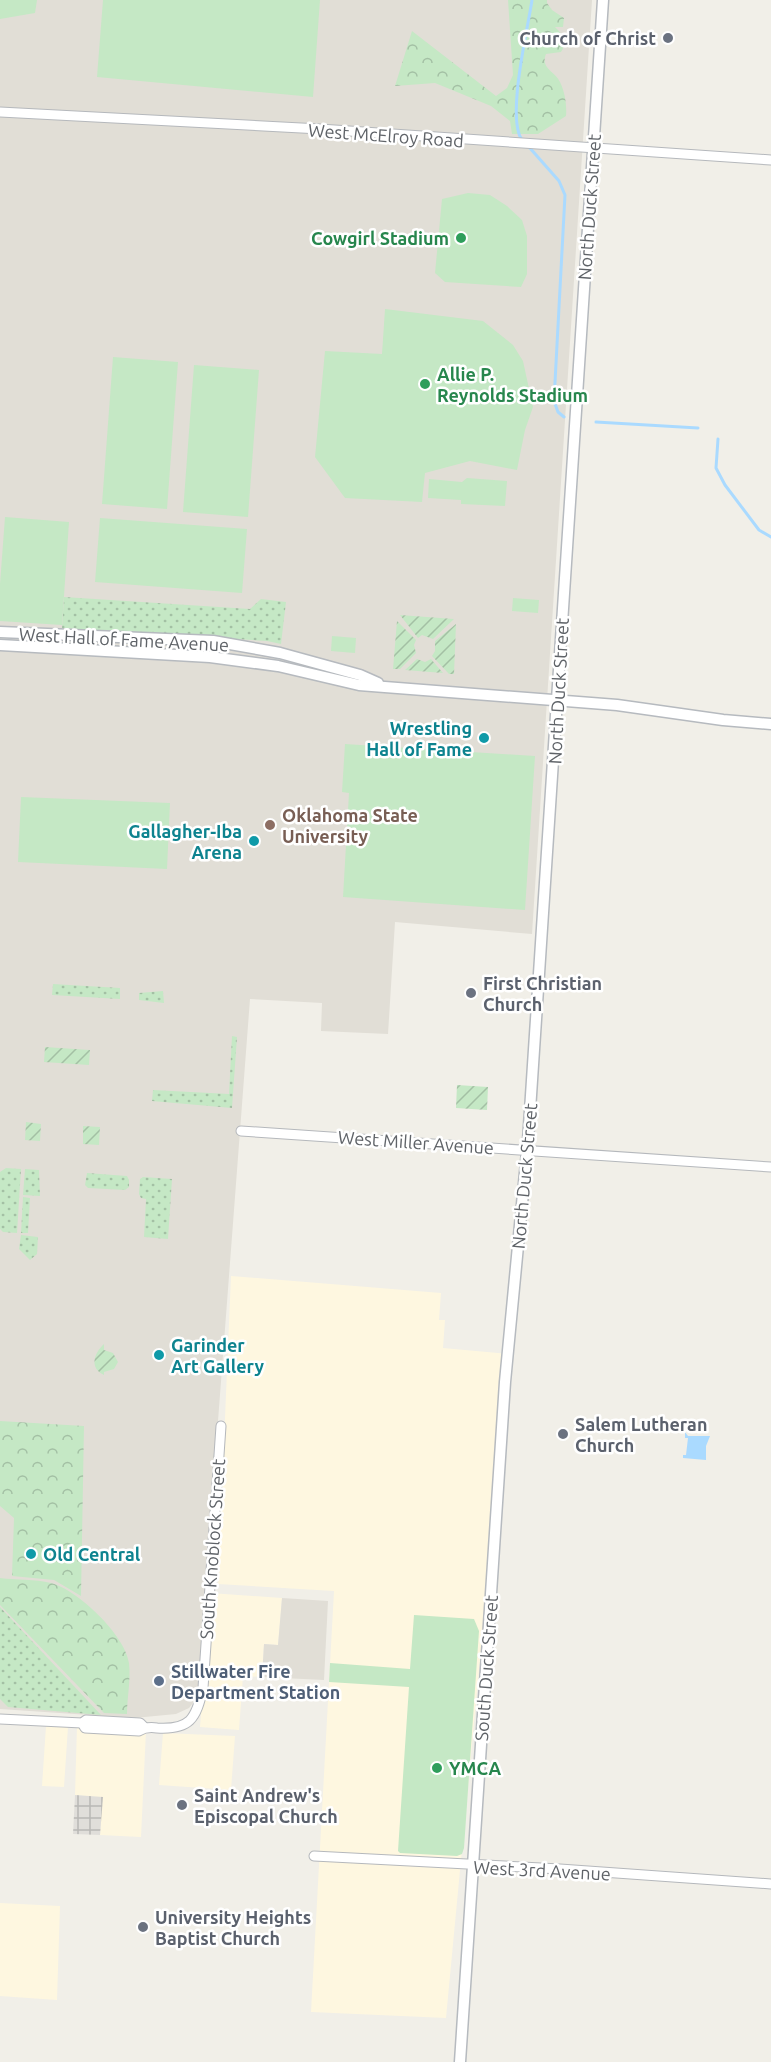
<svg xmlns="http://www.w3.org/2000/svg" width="771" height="2062" font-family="Ubuntu,sans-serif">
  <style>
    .commercial { fill: #fef7e0 }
    .industrial { fill: url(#industrial-grid) }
    .education { fill: #e1ded6 }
    .grass { fill: url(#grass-dots) }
    .forest { fill: url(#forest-crowns) }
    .garden { fill: url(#garden-furrows) }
    .pitch { fill: #c5e8c5 }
    .water { fill: #aadaff }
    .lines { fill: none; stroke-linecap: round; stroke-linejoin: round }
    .stream { stroke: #aadaff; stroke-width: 3 }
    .tertiary-casing { stroke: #b5b8bc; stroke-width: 11 }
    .secondary-casing { stroke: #b6babf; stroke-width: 13 }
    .tertiary { stroke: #fff; stroke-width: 9 }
    .secondary { stroke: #fff; stroke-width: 10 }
    .worship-dot { fill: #6b7280; stroke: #fff; stroke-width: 2 }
    .leisure-dot { fill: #2e9e5b; stroke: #fff; stroke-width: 2 }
    .culture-dot { fill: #0f9aa8; stroke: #fff; stroke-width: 2 }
    .education-dot { fill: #8d6e63; stroke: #fff; stroke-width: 2 }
    .service-dot { fill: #5c6f8a; stroke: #fff; stroke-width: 2 }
    .labels { text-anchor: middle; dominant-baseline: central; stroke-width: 5; stroke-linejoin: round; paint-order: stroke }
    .worship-label { font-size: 18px; font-weight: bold; fill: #5b616d; stroke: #fff; text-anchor: start }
    .street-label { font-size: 18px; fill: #5f6368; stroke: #fff }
    .leisure-label { font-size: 18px; font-weight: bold; fill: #27864d; stroke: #fff; text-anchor: start }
    .culture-label { font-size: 18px; font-weight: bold; fill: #0d838f; stroke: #fff; text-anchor: end }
    .education-label { font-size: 18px; font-weight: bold; fill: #785e54; stroke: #fff; text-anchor: start }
    .service-label { font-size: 18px; font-weight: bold; fill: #4e5e75; stroke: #fff; text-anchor: start }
  </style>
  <defs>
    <pattern id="industrial-grid" width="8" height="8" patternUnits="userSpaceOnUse" patternTransform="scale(1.5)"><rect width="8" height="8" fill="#e0deda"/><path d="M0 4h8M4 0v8" fill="none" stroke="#b9b8b5"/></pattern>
    <pattern id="grass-dots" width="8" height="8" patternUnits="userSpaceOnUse" patternTransform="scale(1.5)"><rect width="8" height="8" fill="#c5e8c5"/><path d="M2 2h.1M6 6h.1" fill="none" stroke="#a3c0a4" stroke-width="1.8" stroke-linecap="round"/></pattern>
    <pattern id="forest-crowns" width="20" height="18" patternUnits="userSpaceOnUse" patternTransform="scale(1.5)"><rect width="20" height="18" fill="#c5e8c5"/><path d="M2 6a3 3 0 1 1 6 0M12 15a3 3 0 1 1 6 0" fill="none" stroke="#a3c0a4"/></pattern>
    <pattern id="garden-furrows" width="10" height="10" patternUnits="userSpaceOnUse" patternTransform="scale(1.5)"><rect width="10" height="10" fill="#c5e8c5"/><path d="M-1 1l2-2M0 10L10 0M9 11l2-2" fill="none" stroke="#a3c0a4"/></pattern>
  </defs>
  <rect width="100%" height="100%" fill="#f1efe8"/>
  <g class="commercial">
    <polygon points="231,1276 441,1293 439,1320 445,1320 443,1348 509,1354 446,2018 311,2012 334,1591 218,1584"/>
    <polygon points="210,1593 282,1598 278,1645 264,1644 262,1677 243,1676 239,1730 200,1727"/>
    <polygon points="46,1726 68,1727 64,1787 42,1786"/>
    <polygon points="77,1726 146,1731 141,1837 100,1835 102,1798 75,1795"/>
    <polygon points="163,1733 235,1736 231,1790 159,1785"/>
    <polygon points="0,1903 60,1906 57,2000 0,1996"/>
  </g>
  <polygon class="industrial" points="75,1795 103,1797 100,1835 73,1834"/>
  <g class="education">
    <polygon points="0,0 592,0 532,934 395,922 388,1034 321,1031 322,1003 250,999 197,1698 189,1708 176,1714 134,1718 0,1709"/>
    <polygon points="282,1598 328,1601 324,1680 262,1677 264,1644 278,1645"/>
  </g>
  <g class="grass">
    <polygon points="64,597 250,609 261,599 286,602 281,644 267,641 62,628"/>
    <polygon points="53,984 120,988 120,999 52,995"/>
    <polygon points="163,991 164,1003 139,1000 139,993"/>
    <polygon points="232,1036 237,1037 232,1108 152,1101 153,1090 229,1094"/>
    <polygon points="6,1168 21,1169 17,1233 3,1232 0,1229 0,1172"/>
    <polygon points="25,1169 39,1170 40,1196 23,1195"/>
    <polygon points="87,1173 127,1176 129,1180 129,1187 125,1190 88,1188 85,1185"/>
    <polygon points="143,1177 172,1179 168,1239 144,1237 146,1199 141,1198 139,1194 140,1179"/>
    <polygon points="23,1197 30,1198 28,1233 21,1233"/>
    <polygon points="21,1235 38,1237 37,1254 30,1260 19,1249"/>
    <polygon points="0,1607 101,1715 8,1707 0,1699"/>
  </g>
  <g class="forest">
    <path d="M508 0H547V3L552 10 564 18 563 27H555C563 35 568 41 561 52L546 54C540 69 555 71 560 82 565 92 567 106 566 116L538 134H512L510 121 491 106 435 83 395 86 412 31 496 96 507 88 513 75Z"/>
    <polygon points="0,1421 84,1426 81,1596 54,1580 12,1576 14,1518 0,1506"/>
    <path d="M0 1578C16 1580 35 1579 51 1583 78 1590 125 1635 129 1663 131 1680 127 1698 127 1714L104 1713 0 1605Z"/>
  </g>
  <g class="garden">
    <polygon points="400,615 454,619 433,639 422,635 418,638"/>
    <polygon points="397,621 416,640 414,645 416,653 400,669 393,669"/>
    <polygon points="456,624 454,674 449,674 432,656 435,651 435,641"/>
    <polygon points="417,659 425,662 431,659 443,673 405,670"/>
    <polygon points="45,1047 90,1050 89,1065 44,1062"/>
    <polygon points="457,1085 488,1087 487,1110 456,1108"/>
    <polygon points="26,1122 41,1124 40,1141 25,1140"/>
    <polygon points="83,1126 100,1127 99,1145 83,1144"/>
    <path d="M104 1344V1350L113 1353 118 1362 114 1369 104 1372V1375C89 1368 94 1353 104 1344Z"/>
  </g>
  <g class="pitch">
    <polygon points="0,0 37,0 35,13 0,19"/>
    <polygon points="103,0 320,0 313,97 97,77"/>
    <polygon points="468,193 490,195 507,206 522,220 527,236 527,274 521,287 445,282 435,273 442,199"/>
    <polygon points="385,309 483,321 513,345 523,361 533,407 525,430 517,470 470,461 425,473 422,502 345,498 315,457 325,351 382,354"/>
    <polygon points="113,357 178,362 167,509 102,504"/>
    <polygon points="194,365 259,370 248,517 183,512"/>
    <polygon points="467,478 507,481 505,506 461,504 461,500 428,498 429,479 462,482"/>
    <polygon points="5,517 69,522 62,625 0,621 0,584"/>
    <polygon points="100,518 247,529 242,593 95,582"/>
    <polygon points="513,598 539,600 538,613 512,611"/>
    <polygon points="332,636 356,638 355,653 331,651"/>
    <polygon points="345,744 535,756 525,910 343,897 349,793 342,792"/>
    <polygon points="21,797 170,803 167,869 18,862"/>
    <polygon points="414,1615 474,1619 479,1631 464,1848 462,1854 457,1856 400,1853 398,1851 409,1687 329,1682 330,1663 410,1669"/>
  </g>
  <polygon class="water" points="685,1432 688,1436 710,1436 706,1446 706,1460 683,1458 683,1455 686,1455 688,1438 685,1438"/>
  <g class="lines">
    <g class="stream">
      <path d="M522 140C506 118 528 28 532 0"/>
      <polyline points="529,147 559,181 565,195 554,401 558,412 564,417"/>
      <polyline points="596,422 698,428"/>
      <polyline points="718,439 716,468 725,485 759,530 771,537"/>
    </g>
    <g class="tertiary-casing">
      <g id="tertiary">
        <polyline points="0,112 320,129 771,160"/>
        <polyline points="241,1131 771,1167"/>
        <polyline points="0,1719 82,1723 86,1720 140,1723 144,1727"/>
        <path d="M82 1723 85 1728 139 1731C145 1727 150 1727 157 1728 190 1730 196 1719 203 1688L221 1426"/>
        <polyline points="314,1856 560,1869 771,1884"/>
      </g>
    </g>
    <g class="secondary-casing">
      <g id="secondary">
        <polyline points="0,632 213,641 280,653 360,675 378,683"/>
        <polyline points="0,645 210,657 278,666 359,685 617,705 723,720 771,724"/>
        <polyline points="460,2062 505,1382 528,1141 603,0"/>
      </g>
    </g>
    <use href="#tertiary" class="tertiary"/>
    <use href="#secondary" class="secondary"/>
  </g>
  <g class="worship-dot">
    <circle cx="668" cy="38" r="6"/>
    <circle cx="471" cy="993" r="6"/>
    <circle cx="563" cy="1434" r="6"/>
    <circle cx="182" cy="1805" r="6"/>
    <circle cx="143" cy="1927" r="6"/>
  </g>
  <g class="leisure-dot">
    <circle cx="461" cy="238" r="6"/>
    <circle cx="425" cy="384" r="6"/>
    <circle cx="437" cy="1768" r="6"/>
  </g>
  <g class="culture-dot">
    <circle cx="484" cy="738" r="6"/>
    <circle cx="254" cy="841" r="6"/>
    <circle cx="159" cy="1355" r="6"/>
    <circle cx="31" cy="1554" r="6"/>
  </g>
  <circle class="education-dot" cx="270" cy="825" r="6"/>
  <circle class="service-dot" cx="159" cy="1681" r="6"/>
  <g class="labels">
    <g class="worship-label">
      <text x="656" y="38" text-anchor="end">Church of Christ</text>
      <text x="483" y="983">First Christian<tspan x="483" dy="21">Church</tspan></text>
      <text x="575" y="1424">Salem Lutheran<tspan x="575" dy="21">Church</tspan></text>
      <text x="194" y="1795">Saint Andrew's<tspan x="194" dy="21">Episcopal Church</tspan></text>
      <text x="155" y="1917">University Heights<tspan x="155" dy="21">Baptist Church</tspan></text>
    </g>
    <g class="street-label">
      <text transform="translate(386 135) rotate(4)">West McElroy Road</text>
      <text transform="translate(589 207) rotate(-86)">North Duck Street</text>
      <text transform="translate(124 639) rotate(3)">West Hall of Fame Avenue</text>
      <text transform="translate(558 691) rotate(-87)">North Duck Street</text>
      <text transform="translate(416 1142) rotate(4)">West Miller Avenue</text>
      <text transform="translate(524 1176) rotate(-85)">North Duck Street</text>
      <text transform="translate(212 1549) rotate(-86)">South Knoblock Street</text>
      <text transform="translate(486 1668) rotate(-86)">South Duck Street</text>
      <text transform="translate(542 1870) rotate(3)">West 3rd Avenue</text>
    </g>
    <g class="leisure-label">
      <text x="449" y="238" text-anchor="end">Cowgirl Stadium</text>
      <text x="437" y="374">Allie P.<tspan x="437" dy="21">Reynolds Stadium</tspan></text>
      <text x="449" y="1768">YMCA</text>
    </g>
    <g class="culture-label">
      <text x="472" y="728">Wrestling<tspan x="472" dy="21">Hall of Fame</tspan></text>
      <text x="242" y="831">Gallagher-Iba<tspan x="242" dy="21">Arena</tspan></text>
      <text x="171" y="1345" text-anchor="start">Garinder<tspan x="171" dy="21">Art Gallery</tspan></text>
      <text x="43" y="1554" text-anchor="start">Old Central</text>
    </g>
    <g class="education-label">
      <text x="282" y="815">Oklahoma State<tspan x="282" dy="21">University</tspan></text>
    </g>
    <g class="service-label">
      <text x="171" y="1671">Stillwater Fire<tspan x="171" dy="21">Department Station</tspan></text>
    </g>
  </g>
</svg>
